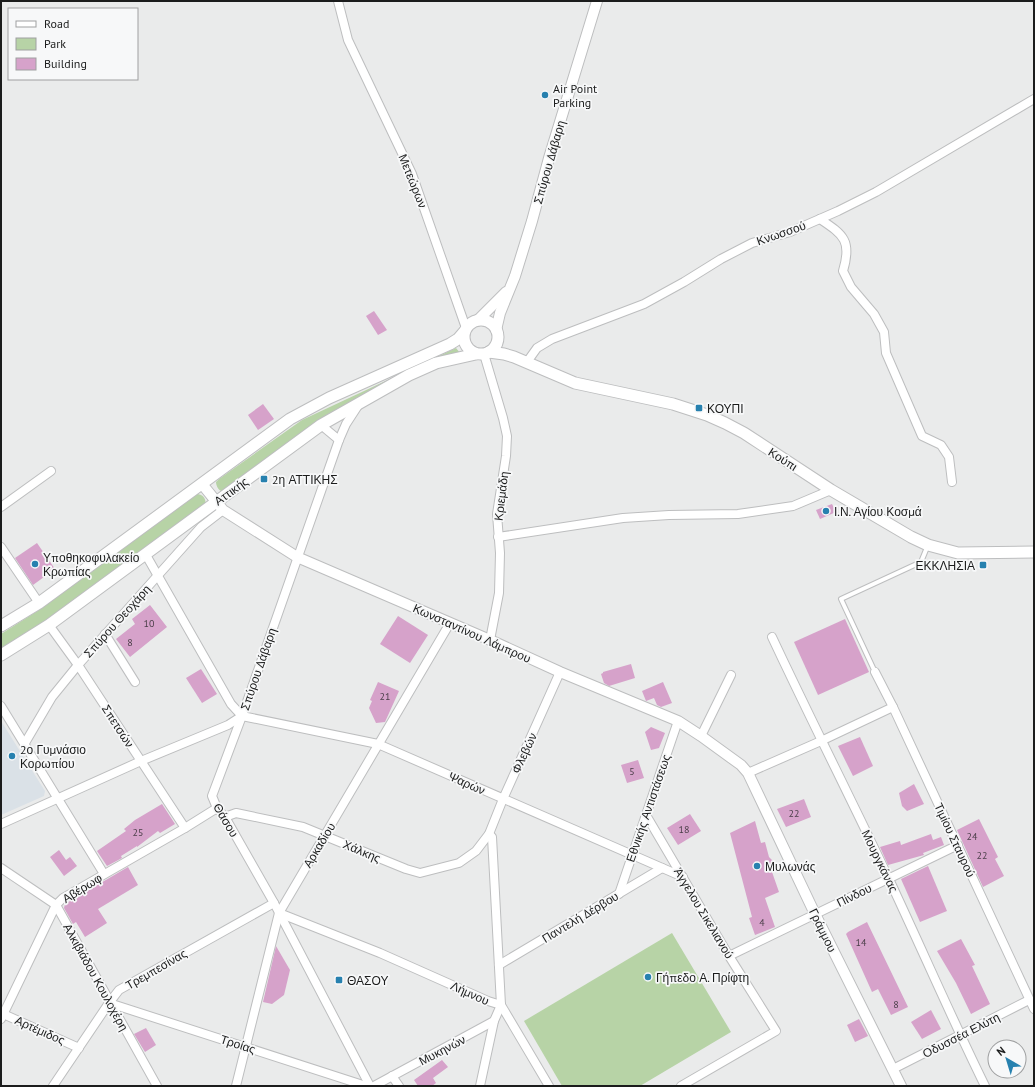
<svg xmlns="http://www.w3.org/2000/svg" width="1035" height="1087" font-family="'PT Sans',sans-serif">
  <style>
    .built { fill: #dae1e7 }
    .green { fill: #b7d3a6 }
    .building { fill: #d6a2ca }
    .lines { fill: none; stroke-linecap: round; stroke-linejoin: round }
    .service-casing { stroke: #bdbebf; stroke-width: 6 }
    .minor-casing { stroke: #bdbebf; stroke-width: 10 }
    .tertiary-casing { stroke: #bdbebf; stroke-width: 12 }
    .secondary-casing { stroke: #bdbebf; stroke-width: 13 }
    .service { stroke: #fff; stroke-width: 4 }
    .minor { stroke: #fff; stroke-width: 8 }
    .tertiary { stroke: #fff; stroke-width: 10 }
    .secondary { stroke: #fff; stroke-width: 11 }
    .poi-dot { fill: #2781af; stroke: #f7f8f9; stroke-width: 1.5 }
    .labels { text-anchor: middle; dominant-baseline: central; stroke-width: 3.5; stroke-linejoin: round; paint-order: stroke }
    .number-label { font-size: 10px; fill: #4a3e48 }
    .poi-label { font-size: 12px; fill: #1b1c1c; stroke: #f7f8f9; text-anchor: start }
    .street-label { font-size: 12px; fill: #1b1c1c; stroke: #f7f8f9 }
  </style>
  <rect width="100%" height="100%" fill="#eaebeb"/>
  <polygon class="built" points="1,721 45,791 44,796 1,815"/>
  <g class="green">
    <path d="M456 348 460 353 436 358 223 492C219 491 216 486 216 482L219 479 302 420Z"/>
    <path d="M195 494C203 493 207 499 205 506L47 622 1 652V634L39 610Z"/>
    <polygon points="672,933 731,1032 640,1086 562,1086 524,1021"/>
  </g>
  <g class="building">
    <polygon points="374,311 387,330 378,335 366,316"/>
    <polygon points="263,404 274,419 258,430 248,415"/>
    <polygon points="832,504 836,512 820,519 816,510"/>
    <polygon points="37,543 55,569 33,585 15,558"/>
    <polygon points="150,605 167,627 130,657 116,639 135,624 132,619"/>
    <polygon points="398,616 428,635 410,663 380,644"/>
    <polygon points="845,619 869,672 818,695 794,642"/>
    <polygon points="631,664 635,678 609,686 604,683 601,674 603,673 603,672"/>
    <polygon points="201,669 217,694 202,703 186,678"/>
    <polygon points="378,682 399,691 385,722 376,723 369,708 372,701 370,700"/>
    <polygon points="663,682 672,703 661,707 657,705 654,698 646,701 642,691"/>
    <polygon points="651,727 665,733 659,748 651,750 645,732"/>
    <polygon points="860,737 873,766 853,776 838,746"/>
    <polygon points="638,760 644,778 627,783 621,765"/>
    <polygon points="914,784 924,804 907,811 902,806 899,793"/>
    <polygon points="804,799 811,817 786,827 777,809"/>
    <polygon points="162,804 175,824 160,833 158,831 137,847 137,846 121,856 122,858 107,866 97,851 126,831 124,829 135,820"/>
    <polygon points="690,814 701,831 678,845 667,828"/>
    <polygon points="979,819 998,857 995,859 1004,876 983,887 957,830"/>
    <polygon points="755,821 761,843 765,842 769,857 774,862 777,870 772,872 779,892 765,898 775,927 755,935 749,918 752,917 730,833"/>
    <polygon points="931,834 933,840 941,837 944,845 923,853 924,855 888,865 880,847 900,841 901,845"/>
    <polygon points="59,850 66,860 70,857 77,866 64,876 50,857"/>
    <polygon points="928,866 947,911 920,922 901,879"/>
    <polygon points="128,867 138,885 98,909 107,923 85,937 76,922 73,924 64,908 65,904"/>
    <polygon points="867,922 908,1007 891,1015 878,989 872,992 846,934 848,932"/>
    <polygon points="961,939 975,965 972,966 990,1004 971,1014 956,983 937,951"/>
    <polygon points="276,946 290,970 284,995 272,1004 263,1002"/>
    <polygon points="931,1010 941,1029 922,1039 911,1022"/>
    <polygon points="859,1019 868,1036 855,1042 847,1025"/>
    <polygon points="146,1028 156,1045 145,1052 134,1034"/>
    <polygon points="442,1060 448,1067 433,1078 436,1083 432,1086 418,1086 414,1080"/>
  </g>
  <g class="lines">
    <g class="service-casing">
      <polyline id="service" points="875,672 841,599 921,562 928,545"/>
    </g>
    <g class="minor-casing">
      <g id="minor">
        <polyline points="338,1 348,40 412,174 466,328"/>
        <path d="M820 219C844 235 852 241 843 271L851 287 874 314 884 332 886 353 922 436 941 445 949 457 952 482"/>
        <polyline points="484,354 503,418 507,436 506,456 497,514 500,553 499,593 490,640"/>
        <polyline points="527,362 537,348 552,339 644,304 684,282 721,259 752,243 790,232 838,211 876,192 1034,99"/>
        <polyline points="321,425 339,440"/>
        <polyline points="1,507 51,471"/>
        <polyline points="498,537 623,518 669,515 738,514 793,506 831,490"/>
        <polyline points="1,547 39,603"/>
        <polyline points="146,555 231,704 242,716 212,796 217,808 225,817 274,903 370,1086"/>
        <polyline points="49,625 78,665 185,828"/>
        <polyline points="105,634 135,682"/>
        <path d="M772 637C810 718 850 797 888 877 921 947 951 1017 985 1086"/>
        <polyline points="875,672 893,707 1034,1009"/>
        <polyline points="1,706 104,874"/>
        <polyline points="242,716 378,744 683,877"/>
        <polyline points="701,736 731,675"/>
        <polyline points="25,743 52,697 78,665 201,527 223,510"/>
        <polyline points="748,773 821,741 893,707"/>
        <polyline points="646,815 729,956 776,1031 681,1086"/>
        <polyline points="225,817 236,813 303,827 406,869 420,873 459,863 476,851 489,834 503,799 560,672"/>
        <polyline points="1,824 141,761 228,725 242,716 339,440 346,424 359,404"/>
        <polyline points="1,868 56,905 157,1086"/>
        <polyline points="619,894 678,721"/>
        <polyline points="279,913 380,953 488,1001 501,1005"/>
        <polyline points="729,956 958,845"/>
        <polyline points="499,965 662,868"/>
        <polyline points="109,1003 366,1086"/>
        <polyline points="501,1005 549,1086"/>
        <polyline points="1,1013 79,1048"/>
        <polyline points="1,1019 56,905 63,898 185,828 217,808"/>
        <polyline points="893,1069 1029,1000"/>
        <polyline points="392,1076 399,1086"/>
        <polyline points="53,1086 109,1003 119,990 274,903"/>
        <polyline points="236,1086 279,913 450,623"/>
        <polyline points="374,1086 494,1021 501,1005 492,837 489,834"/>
        <polyline points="480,1086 494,1021"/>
      </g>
    </g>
    <g class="tertiary-casing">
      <g id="tertiary">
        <polyline points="478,320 506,292"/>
        <polyline points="496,330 500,313 515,276 532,221 549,158 597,1"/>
        <polyline points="202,484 223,510 297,557 490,640 560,672 678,721 701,736 741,765 748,773 815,914 901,1086"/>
      </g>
    </g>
    <g class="secondary-casing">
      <g id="secondary">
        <circle cx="481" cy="337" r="17"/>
        <polyline points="489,352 504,354 514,357 575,383 673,404 707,415 725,423 744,433 831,490 911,537 928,545 958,553 1034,552"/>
        <polyline points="1,626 39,603 290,419 329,398 450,344 458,339 464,332"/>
        <polyline points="1,655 49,625 321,425 409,375 436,363 476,354"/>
      </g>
    </g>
    <use href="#service" class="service"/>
    <use href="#minor" class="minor"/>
    <use href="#tertiary" class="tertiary"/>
    <use href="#secondary" class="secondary"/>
  </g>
  <g class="poi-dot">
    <circle cx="545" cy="95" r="4"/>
    <rect x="695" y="404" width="8" height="8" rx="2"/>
    <rect x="260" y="475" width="8" height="8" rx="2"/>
    <circle cx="826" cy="511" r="4"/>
    <circle cx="35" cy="564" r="4"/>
    <rect x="979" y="561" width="8" height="8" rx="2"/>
    <circle cx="12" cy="756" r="4"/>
    <circle cx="757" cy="866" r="4"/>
    <circle cx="648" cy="977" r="4"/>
    <rect x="335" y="976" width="8" height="8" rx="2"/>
  </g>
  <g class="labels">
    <g class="number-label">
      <text x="149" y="623">10</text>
      <text x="130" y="642">8</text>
      <text x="385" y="696">21</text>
      <text x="632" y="771">5</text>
      <text x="794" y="813">22</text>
      <text x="684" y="829">18</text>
      <text x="138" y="832">25</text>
      <text x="972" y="836">24</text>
      <text x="982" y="855">22</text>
      <text x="762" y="922">4</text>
      <text x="861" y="942">14</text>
      <text x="896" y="1004">8</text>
    </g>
    <g class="poi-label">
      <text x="553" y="88">Air Point<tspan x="553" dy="14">Parking</tspan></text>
      <text x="707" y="408">ΚΟΥΠΙ</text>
      <text x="272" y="479">2η ΑΤΤΙΚΗΣ</text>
      <text x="834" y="511">Ι.Ν. Αγίου Κοσμά</text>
      <text x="43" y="557">Υποθηκοφυλακείο<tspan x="43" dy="14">Κρωπίας</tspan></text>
      <text x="975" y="565" text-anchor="end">ΕΚΚΛΗΣΙΑ</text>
      <text x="20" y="749">2ο Γυμνάσιο<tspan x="20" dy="14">Κορωπίου</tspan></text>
      <text x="765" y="866">Μυλωνάς</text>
      <text x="656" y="977">Γήπεδο Α. Πρίφτη</text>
      <text x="347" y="980">ΘΑΣΟΥ</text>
    </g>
    <g class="street-label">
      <text transform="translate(549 162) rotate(-74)">Σπύρου Δάβαρη</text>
      <text transform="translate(413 181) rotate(68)">Μετεώρων</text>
      <text transform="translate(781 233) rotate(-19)">Κνωσσού</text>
      <text transform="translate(783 459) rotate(33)">Κούπι</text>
      <text transform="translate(231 491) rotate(-36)">Αττικής</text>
      <text transform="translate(501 496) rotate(-83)">Κριεμάδη</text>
      <text transform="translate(117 621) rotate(-48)">Σπύρου Θεοχάρη</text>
      <text transform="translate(472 633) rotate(24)">Κωνσταντίνου Λάμπρου</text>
      <text transform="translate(258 669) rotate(-71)">Σπύρου Δάβαρη</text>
      <text transform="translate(118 726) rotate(57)">Σπετσών</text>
      <text transform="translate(524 753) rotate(-65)">Φλεβών</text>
      <text transform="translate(467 783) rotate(24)">Ψαρών</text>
      <text transform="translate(648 808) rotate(-71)">Εθνικής Αντιστάσεως</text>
      <text transform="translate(226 820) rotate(59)">Θάσου</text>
      <text transform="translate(955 840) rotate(65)">Τιμίου Σταυρού</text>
      <text transform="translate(319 845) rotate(-59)">Αρκαδίου</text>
      <text transform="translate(362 851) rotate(23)">Χάλκης</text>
      <text transform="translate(880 861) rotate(64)">Μουργκάνας</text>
      <text transform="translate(82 888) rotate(-32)">Αβέρωφ</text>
      <text transform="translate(854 895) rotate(-26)">Πίνδου</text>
      <text transform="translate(704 913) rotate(59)">Άγγελου Σικελιανού</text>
      <text transform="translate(580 917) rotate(-31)">Παντελή Δέρβου</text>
      <text transform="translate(823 930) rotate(64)">Γράμμου</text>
      <text transform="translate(156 969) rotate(-30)">Τρεμπεσίνας</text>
      <text transform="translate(96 977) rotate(61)">Αλκιβιάδου Κουλοχέρη</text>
      <text transform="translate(470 993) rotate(24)">Λήμνου</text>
      <text transform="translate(40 1030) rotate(24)">Αρτέμιδος</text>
      <text transform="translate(961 1035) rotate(-27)">Οδυσσέα Ελύτη</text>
      <text transform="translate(238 1044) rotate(18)">Τροίας</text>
      <text transform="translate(442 1050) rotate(-28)">Μυκηνών</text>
    </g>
  </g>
  <rect width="1035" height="1087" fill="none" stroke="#1b1c1c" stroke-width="4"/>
  <rect x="8" y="8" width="130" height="72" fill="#f7f8f9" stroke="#9fa0a1"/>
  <rect x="16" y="21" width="20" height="6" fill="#ffffff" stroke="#9fa0a1"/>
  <text x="44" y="28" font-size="12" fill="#1b1c1c">Road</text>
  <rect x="16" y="38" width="20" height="12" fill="#b7d3a6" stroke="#9fa0a1"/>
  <text x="44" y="48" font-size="12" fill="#1b1c1c">Park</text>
  <rect x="16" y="58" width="20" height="12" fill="#d6a2ca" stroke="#9fa0a1"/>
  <text x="44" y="68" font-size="12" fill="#1b1c1c">Building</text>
  <g transform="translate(1007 1059) rotate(322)"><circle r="19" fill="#f7f8f9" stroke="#9fa0a1"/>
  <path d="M0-3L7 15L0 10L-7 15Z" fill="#2781af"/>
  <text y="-6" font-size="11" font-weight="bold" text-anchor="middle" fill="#1b1c1c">N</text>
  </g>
</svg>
